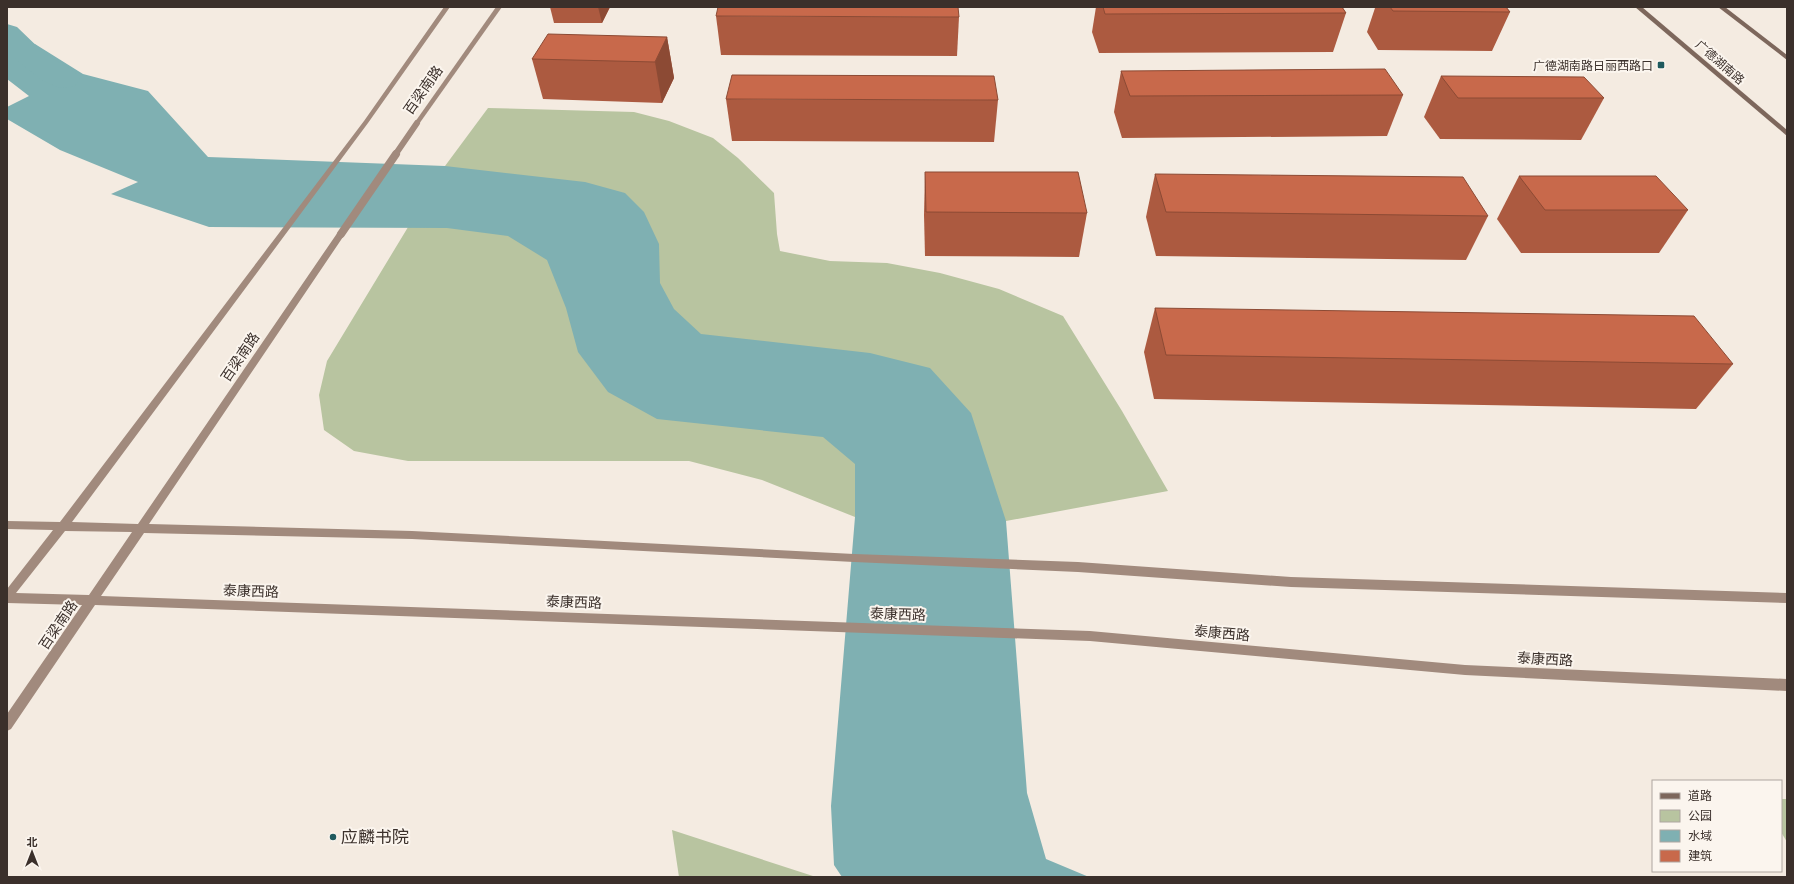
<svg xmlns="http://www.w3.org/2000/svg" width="1794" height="884" font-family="'IBM Plex Sans','Noto Sans SC',sans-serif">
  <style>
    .green { fill: #b8c4a0 }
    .water { fill: #7fb0b2 }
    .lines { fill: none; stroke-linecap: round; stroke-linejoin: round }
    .canal { fill: #7fb0b2; fill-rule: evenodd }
    .secondary { fill: #a18a7d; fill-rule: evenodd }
    .primary { fill: #7d675c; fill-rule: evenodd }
    .secondary-bridge-far1 { stroke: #a18a7d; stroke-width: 6 }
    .secondary-bridge { stroke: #a18a7d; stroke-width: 8 }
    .wall { fill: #ac5a40 }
    .shaded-wall { fill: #8c4a34 }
    .building { fill: #c8694b; stroke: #8c4a34 }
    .poi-dot { fill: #1f5a5e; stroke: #fbf5ee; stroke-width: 1.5 }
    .labels { text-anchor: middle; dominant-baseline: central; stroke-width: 4; stroke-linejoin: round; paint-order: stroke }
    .far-street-label { font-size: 12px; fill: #3b302b; stroke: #fbf5ee }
    .far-poi-label { font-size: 12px; fill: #3b302b; stroke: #fbf5ee; text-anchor: end }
    .street-label { font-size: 14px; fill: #3b302b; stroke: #fbf5ee }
    .near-poi-label { font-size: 17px; fill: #3b302b; stroke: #fbf5ee; text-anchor: start }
  </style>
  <rect width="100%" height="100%" fill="#f4ebe1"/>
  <g class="green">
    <polygon points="488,108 634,112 669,121 713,138 738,158 774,193 777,234 780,251 830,261 887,263 940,273 999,289 1063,316 1122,411 1168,491 1006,521 855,517 762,480 689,461 408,461 354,451 324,430 319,395 327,361 445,166"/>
    <polygon points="1781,799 1787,799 1787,842 1781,832"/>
    <polygon points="672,830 816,877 679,877"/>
  </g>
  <polygon class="water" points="7,38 35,44 83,74 148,91 208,157 445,166 585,182 625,193 644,212 659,244 660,283 674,309 701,334 870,353 930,368 971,413 1006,521 1027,793 1046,859 1089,877 842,877 834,865 831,806 855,517 855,464 823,437 657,419 608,392 578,352 566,308 547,260 508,236 447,228 209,227 111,194 138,182 60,150 7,119 7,107 29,96 7,79"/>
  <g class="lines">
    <path class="canal" d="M7 24 17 27 44 53 75 72 80 79 75 86C71 87 67 88 63 88 44 86 20 63 7 50Z"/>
    <g class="secondary">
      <path d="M444 7H450L368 123 72 522 138 524 338 232H341L345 234 149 524 412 531 854 554 1078 562 1291 577 1787 593V603L1291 587 1078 572 854 562 412 539 144 533 101 596 1090 631 1465 665 1787 679V691L1465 675 1090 641 95 605 11 729 7 731V714L82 605 7 603V589L53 530 7 529V521L60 522 364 121ZM65 531 132 532 89 595 16 593Z"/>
      <polygon points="496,7 502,7 419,124 415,124 415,122"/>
    </g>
    <g class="primary">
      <polygon points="1635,7 1642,7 1787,130 1787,136"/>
      <polygon points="1718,7 1725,7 1787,55 1787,60"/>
    </g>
    <polyline class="secondary-bridge-far1" points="395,155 417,123"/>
    <polyline class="secondary-bridge" points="341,234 396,154"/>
  </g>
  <g class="wall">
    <polygon points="550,7 610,7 602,23 554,23"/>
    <polygon points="1096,7 1342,7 1346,13 1333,52 1099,53 1092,32"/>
    <polygon points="1374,7 1506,7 1510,12 1492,51 1378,50 1367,32 1375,8"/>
    <polygon points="716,16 959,17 957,56 721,55"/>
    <polygon points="667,37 674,78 662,103 543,99 532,59"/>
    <polygon points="1121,71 1403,95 1387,136 1122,138 1114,112"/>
    <polygon points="1441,76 1604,98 1581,140 1440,139 1424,117"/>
    <polygon points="726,99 998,100 994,142 732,141"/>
    <polygon points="925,172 1087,213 1079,257 925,256 924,215"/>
    <polygon points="1155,174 1488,216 1466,260 1156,256 1146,217"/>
    <polygon points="1519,176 1688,210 1659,253 1521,253 1497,219"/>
    <polygon points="1155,308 1733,364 1696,409 1154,399 1144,352"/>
  </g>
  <g class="shaded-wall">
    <polygon points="598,7 610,7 602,23"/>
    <polygon points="667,37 674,78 662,103 655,62"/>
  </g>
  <g class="building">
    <polygon points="718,7 958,7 959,17 716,16"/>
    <polygon points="1103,7 1342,7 1346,13 1105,14"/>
    <polygon points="1390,7 1506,7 1510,12 1393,11"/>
    <polygon points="548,34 667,37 655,62 532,59"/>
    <polygon points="1385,69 1403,95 1130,96 1121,71"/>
    <polygon points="732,75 994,76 998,100 726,99"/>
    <polygon points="1441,76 1584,77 1604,98 1458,98"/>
    <polygon points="925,172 1078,172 1087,213 926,212"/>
    <polygon points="1155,174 1463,177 1488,216 1166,212"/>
    <polygon points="1519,176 1656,176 1688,210 1545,210"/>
    <polygon points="1155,308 1694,316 1733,364 1166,355"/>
  </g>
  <g class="poi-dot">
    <rect x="1657" y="61" width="8" height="8" rx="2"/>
    <circle cx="333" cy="837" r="4"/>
  </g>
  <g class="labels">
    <g class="far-street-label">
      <text transform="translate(1720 62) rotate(41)">广德湖南路</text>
    </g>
    <g class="far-poi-label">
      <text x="1653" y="65">广德湖南路日丽西路口</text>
    </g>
    <g class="street-label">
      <text transform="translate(423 90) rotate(-55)">百梁南路</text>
      <text transform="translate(240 357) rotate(-56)">百梁南路</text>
      <text transform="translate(251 591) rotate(2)">泰康西路</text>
      <text transform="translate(574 602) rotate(2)">泰康西路</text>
      <text transform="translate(898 614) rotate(2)">泰康西路</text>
      <text transform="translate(58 625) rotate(-56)">百梁南路</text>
      <text transform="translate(1222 633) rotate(5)">泰康西路</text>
      <text transform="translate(1545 659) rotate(3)">泰康西路</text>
    </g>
    <g class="near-poi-label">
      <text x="341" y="837">应麟书院</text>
    </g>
  </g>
  <rect width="1794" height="884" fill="none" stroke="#3b302b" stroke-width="16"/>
  <rect x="1652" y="780" width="130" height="92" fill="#fbf5ee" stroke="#aea6a0"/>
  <rect x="1660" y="793" width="20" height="6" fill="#7d675c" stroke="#aea6a0"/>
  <text x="1688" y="800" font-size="12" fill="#3b302b">道路</text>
  <rect x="1660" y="810" width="20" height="12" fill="#b8c4a0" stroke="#aea6a0"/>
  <text x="1688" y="820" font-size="12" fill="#3b302b">公园</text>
  <rect x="1660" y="830" width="20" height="12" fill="#7fb0b2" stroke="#aea6a0"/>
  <text x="1688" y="840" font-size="12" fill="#3b302b">水域</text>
  <rect x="1660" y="850" width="20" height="12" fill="#c8694b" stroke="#aea6a0"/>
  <text x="1688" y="860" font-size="12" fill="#3b302b">建筑</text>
  <g transform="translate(32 852)" stroke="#fbf5ee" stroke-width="3" paint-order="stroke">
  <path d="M0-3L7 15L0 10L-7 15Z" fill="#3b302b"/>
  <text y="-6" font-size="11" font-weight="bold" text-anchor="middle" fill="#3b302b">北</text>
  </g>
</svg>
